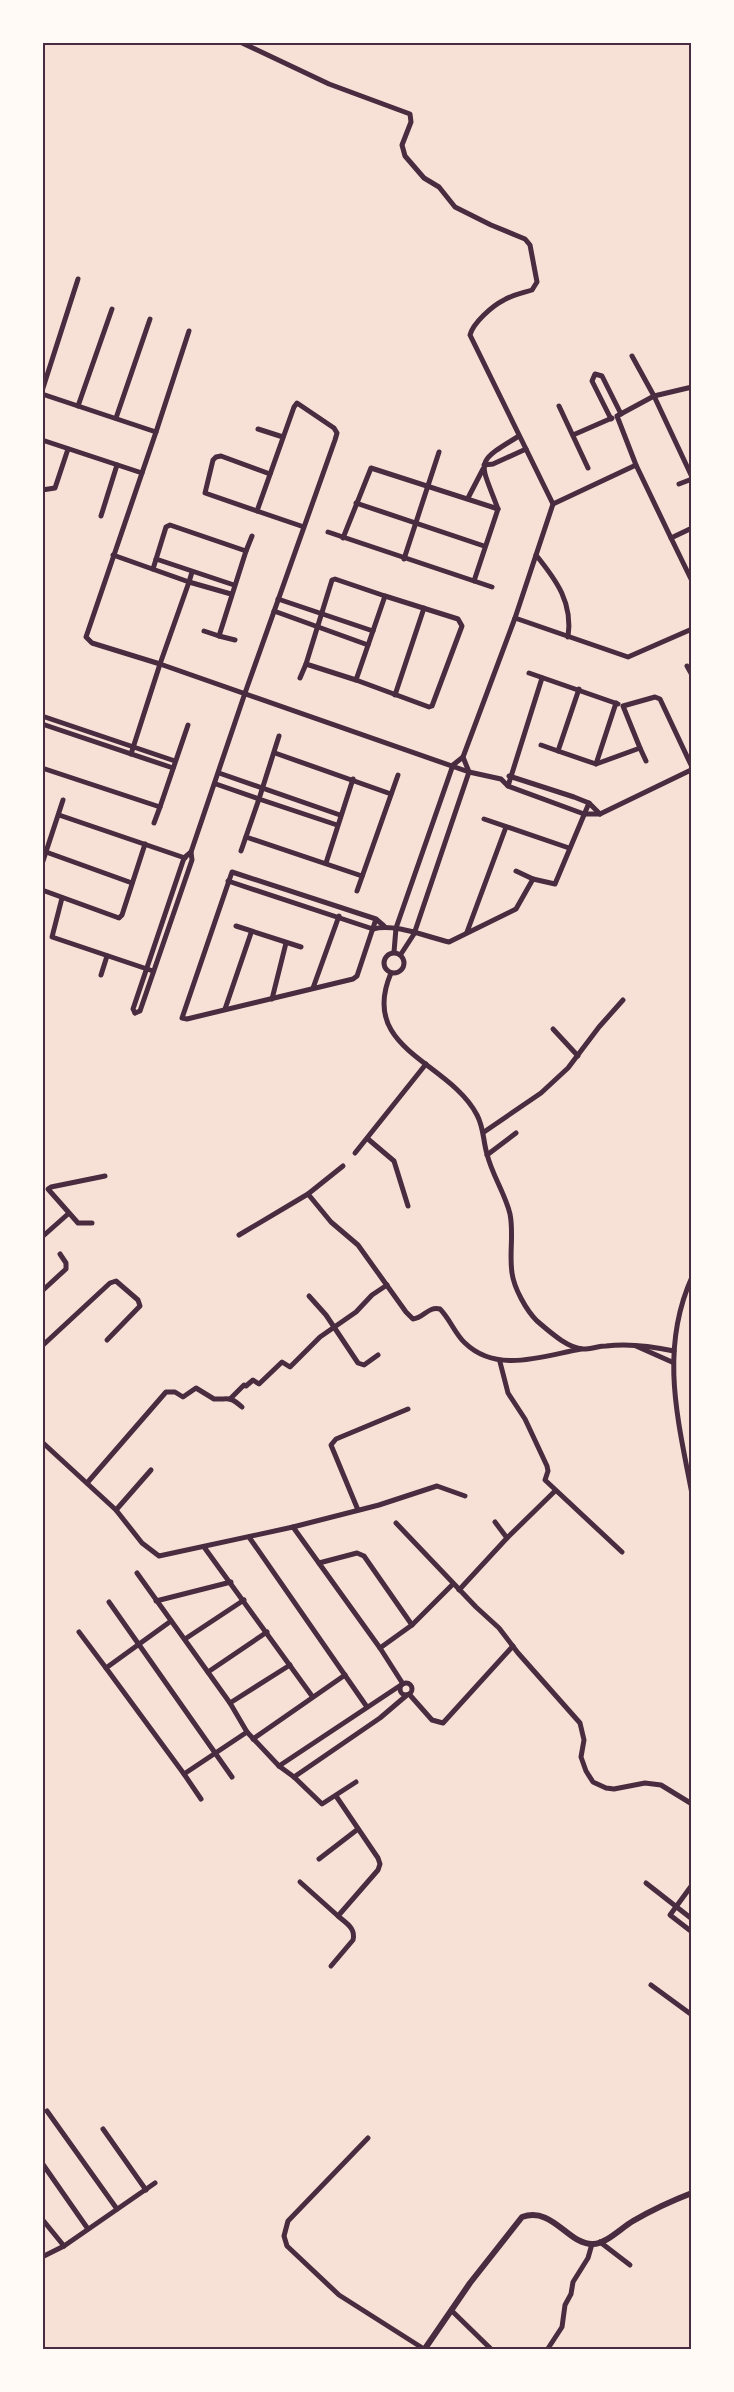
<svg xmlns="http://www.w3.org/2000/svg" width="734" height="2392" font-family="'Exo 2',sans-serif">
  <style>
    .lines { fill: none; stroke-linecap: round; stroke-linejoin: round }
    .minor { stroke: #4a2c40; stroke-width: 5 }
    .tertiary { stroke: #4a2c40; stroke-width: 6 }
    .neatline { fill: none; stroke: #4a2c40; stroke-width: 2 }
  </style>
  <rect width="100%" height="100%" fill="#f7e1d7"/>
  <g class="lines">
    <g class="minor">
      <path d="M240 42 329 84 410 114 411 122 402 145 405 156 424 178 439 187 455 207 491 225 525 239 530 245 537 282 532 290C523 293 512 295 504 300 492 306 473 323 470 335L553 504 515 618 463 757 453 765 396 928 394 952"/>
      <polyline points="632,356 654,396 692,477"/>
      <polyline points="692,387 654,396 617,416 636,465 671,538 692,528"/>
      <polyline points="42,391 78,279"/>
      <polyline points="42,394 156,432 86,637 92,643 160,664 131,754"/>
      <polyline points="78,406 112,309"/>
      <polyline points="559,406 588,468"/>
      <polyline points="116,418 150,319"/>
      <polyline points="611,419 592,381 595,374 602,376 621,414"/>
      <polyline points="258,429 283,437"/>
      <polyline points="156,432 189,331"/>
      <polyline points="573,435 612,418"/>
      <polyline points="42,440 142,473"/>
      <polyline points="484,465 493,464 526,449"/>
      <polyline points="679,484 692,479"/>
      <polyline points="42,490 55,488 68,449"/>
      <polyline points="468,498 483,469"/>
      <polyline points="356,503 484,546"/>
      <polyline points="553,504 636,465"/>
      <path d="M498 509C480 460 473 464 519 436"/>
      <polyline points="257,511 205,493 213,460 216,457 221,456 270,474"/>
      <polyline points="101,516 117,465"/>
      <polyline points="328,532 492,587"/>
      <polyline points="343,538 371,468 498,509 474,581"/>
      <polyline points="671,538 692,581"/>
      <polyline points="246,551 252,536"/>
      <polyline points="113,555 189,582 160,664 469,772 501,779 508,786 584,814 600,814 691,770 692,767 660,699 655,697 623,706 640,748 596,764"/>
      <path d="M536 555C557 581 573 603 568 637"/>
      <polyline points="156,559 234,585"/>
      <polyline points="404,559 439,452"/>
      <polyline points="153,569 166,527 170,525 246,551 219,636 204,631"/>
      <polyline points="192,572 189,582 231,594"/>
      <polygon points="335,579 385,596 356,680 306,664 332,580"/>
      <polyline points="278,599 373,631"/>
      <polyline points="274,611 368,645"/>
      <polyline points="515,618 628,657 692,629"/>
      <polyline points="219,636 235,640"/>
      <polyline points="687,666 692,675"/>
      <polyline points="529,673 618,704"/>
      <polyline points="300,678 306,664"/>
      <polyline points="356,680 429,707 432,706 462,626 458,619 385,596"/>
      <polyline points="579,689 558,751 596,764 616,703"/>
      <polyline points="395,695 424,608"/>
      <polyline points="42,716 175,761"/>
      <polyline points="42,724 173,768"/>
      <polyline points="279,736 259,799 337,825"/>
      <polyline points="541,745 558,751"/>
      <polyline points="640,748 646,761"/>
      <polyline points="275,753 391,794"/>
      <polyline points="42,768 160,807 188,725"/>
      <polyline points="219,773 340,815"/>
      <polyline points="509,776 574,797 589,803 600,814"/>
      <polyline points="216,784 259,799 241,851"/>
      <polyline points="508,786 542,678"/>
      <polyline points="59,815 185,858"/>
      <polyline points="484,819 569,848"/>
      <polyline points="154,823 160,807"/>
      <polyline points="246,837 362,876"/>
      <polyline points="46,852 132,883"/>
      <polyline points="326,863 353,779"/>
      <polyline points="42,864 63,800"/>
      <polyline points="516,871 533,879 555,884 589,803"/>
      <path d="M228 881 373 929C395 923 427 937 449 942L516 909 533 879"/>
      <polyline points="42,890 119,918 122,915 145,844"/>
      <polyline points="357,891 398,775"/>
      <polyline points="62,898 52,937 153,971"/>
      <polyline points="376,919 357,976 353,979 187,1019 182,1018 232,872 376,919 384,926"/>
      <polyline points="236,926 301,947"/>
      <polyline points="467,932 506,827"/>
      <circle cx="394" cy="963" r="10"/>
      <polyline points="401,954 414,934 469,772 463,757"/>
      <path d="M391 973C358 1050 449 1061 477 1115 484 1128 483 1141 487 1154 492 1175 505 1193 510 1214 514 1234 509 1253 512 1273 514 1288 526 1310 537 1321 549 1331 567 1348 583 1349 591 1349 599 1346 606 1346 629 1343 651 1346 674 1351"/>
      <polyline points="101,975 107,956"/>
      <polyline points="313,988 339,916"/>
      <polyline points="272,999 286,943"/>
      <polyline points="225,1009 251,933"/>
      <polyline points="135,1013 140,1011 192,860 191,852 245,693 335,440 337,433 334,428 297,403 294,407 257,511 304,527"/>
      <polyline points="135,1013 133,1009 184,858 191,852"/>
      <polyline points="553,1029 578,1056"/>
      <polyline points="484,1132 541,1093 568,1068 599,1027 623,1000"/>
      <polyline points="368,1139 394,1161 408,1206"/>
      <polyline points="355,1153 426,1064"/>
      <polyline points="487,1155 516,1133"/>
      <polyline points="308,1194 343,1166"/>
      <polyline points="92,1223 78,1223 48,1189 51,1187 105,1176"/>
      <path d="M239 1235 308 1194 331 1222 358 1245 406 1312 413 1319C424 1318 428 1306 440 1309 450 1319 455 1334 465 1343 497 1374 543 1356 581 1349"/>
      <polyline points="42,1237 68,1214"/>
      <path d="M692 1277C659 1350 678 1420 692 1494"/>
      <polyline points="42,1291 66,1269 66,1263 60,1254"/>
      <polyline points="309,1296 326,1315 358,1363 364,1365 378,1355"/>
      <polyline points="42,1346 110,1283 116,1281 138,1300 140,1306 107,1340"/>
      <polyline points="636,1346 672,1362"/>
      <polyline points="500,1362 508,1393 525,1419 547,1466 548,1471 545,1480 622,1552"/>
      <polyline points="230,1399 244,1385 246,1386 253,1380 259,1384 282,1362 290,1367 320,1337 356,1312 372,1295 387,1285"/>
      <polyline points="42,1442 116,1510 142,1543 159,1556 293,1527"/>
      <path d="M87 1483 166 1392H175L183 1397 196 1388 214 1399C228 1400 229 1395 242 1407"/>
      <polyline points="116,1510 151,1470"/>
      <polyline points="358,1510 331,1445 336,1439 408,1409"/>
      <polyline points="495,1522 507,1538"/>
      <polyline points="396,1523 476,1607 499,1628 518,1653 580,1723 584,1740 581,1757 586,1771 593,1782 606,1788 614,1789 645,1783 661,1785 692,1804"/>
      <polyline points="249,1537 367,1707"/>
      <polyline points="204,1547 312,1696"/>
      <polyline points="319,1563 357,1553 364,1556 412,1625"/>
      <polyline points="137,1573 230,1703 247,1732 279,1766 294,1777 322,1804 356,1782"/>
      <polyline points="459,1590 507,1538 555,1491"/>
      <polyline points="156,1601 231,1582"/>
      <polyline points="109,1602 232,1777"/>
      <polyline points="171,1621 106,1668 184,1774 247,1732"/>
      <polyline points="79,1632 106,1668"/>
      <polyline points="185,1639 244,1600"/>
      <polyline points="380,1648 412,1625 453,1584"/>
      <polyline points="208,1672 267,1632"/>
      <circle cx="406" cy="1689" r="6"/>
      <polyline points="403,1684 380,1648 293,1527 379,1505 437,1486 465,1496"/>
      <polyline points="409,1694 432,1720 443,1723 513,1646"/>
      <polyline points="230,1703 290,1665"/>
      <polyline points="253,1739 345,1675"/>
      <polyline points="279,1766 401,1685"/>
      <polyline points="184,1774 201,1799"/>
      <polyline points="294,1777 380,1718 407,1695"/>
      <polyline points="319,1859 358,1829"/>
      <polyline points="300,1882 338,1916 378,1870 380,1864 378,1858 336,1796"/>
      <polyline points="646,1883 692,1919"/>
      <polyline points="692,1885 670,1915 692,1932"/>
      <path d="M331 1966 353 1940C356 1928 346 1923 338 1916"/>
      <polyline points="651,1985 692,2015"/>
      <polyline points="47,2111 117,2209"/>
      <polyline points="103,2129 146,2190"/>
      <polyline points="368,2138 288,2221 284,2236 287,2246 339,2295 424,2349"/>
      <polyline points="42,2163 88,2229"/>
      <polyline points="42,2219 64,2246 42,2257"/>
      <polyline points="600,2242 630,2265"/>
      <polyline points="64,2246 155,2183"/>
      <polyline points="451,2310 492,2350"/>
      <polyline points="547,2350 562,2327 565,2305 571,2294 573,2282 588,2258 592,2244"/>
    </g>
    <path class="tertiary" d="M424 2350 470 2283 522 2217C553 2206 568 2245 593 2244 606 2244 621 2228 633 2221 652 2210 671 2201 692 2193"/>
  </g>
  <rect width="734" height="2392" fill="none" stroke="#fffaf5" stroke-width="87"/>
  <rect x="44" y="44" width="646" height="2304" class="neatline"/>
</svg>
